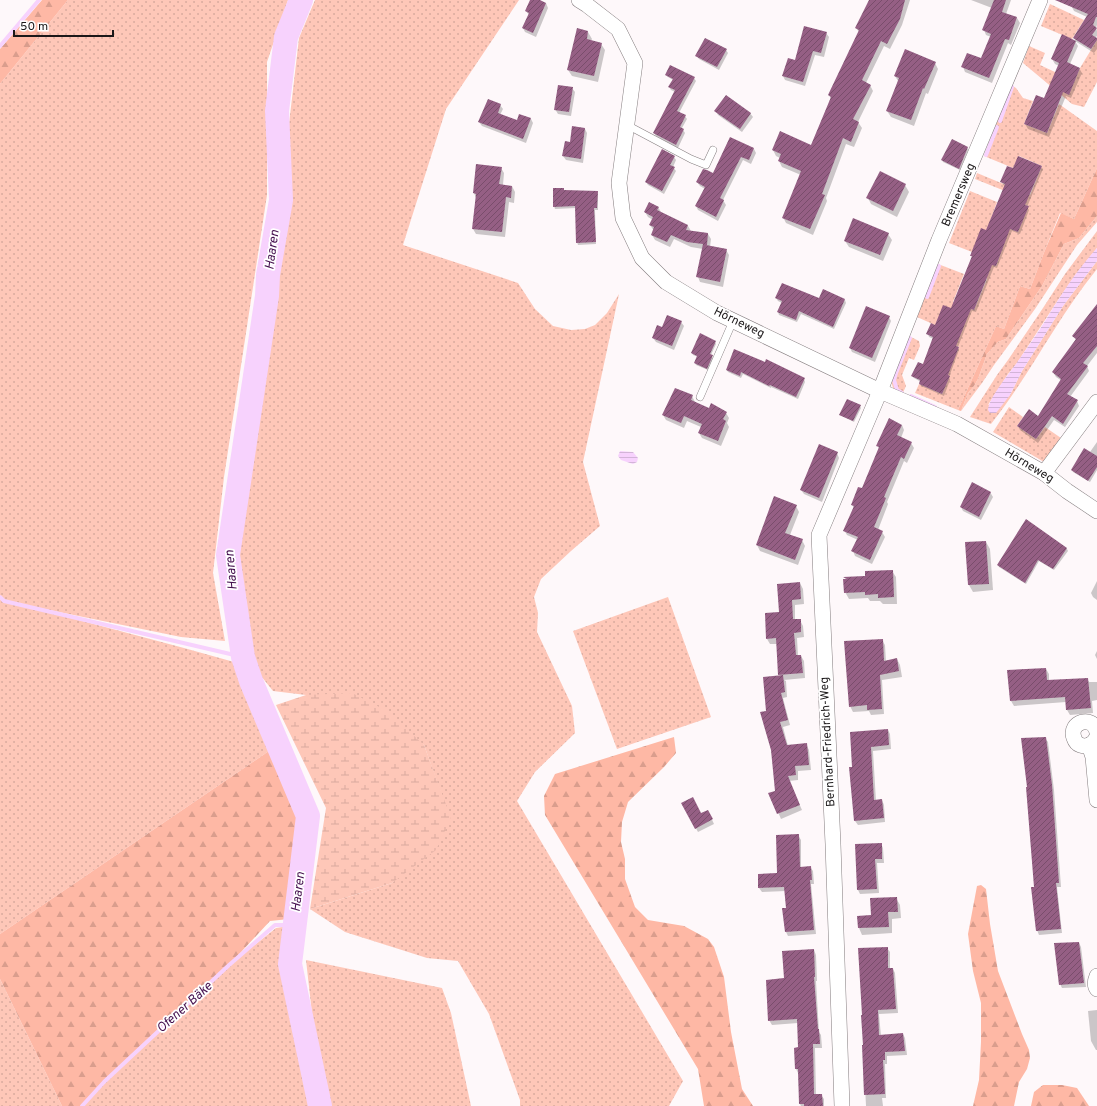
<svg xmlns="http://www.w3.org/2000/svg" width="1097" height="1106" font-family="Overpass,sans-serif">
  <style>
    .grass { fill: url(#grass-dots) }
    .forest { fill: url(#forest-firs) }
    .wetland { fill: url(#wetland-marsh) }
    .water { fill: url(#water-rules) }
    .shadow { fill: #0003 }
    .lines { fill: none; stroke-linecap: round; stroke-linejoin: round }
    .stream { stroke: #f7d2fd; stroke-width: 4 }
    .river { stroke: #f7d2fd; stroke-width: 24 }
    .building { fill: url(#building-hatch) }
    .service-casing { stroke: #847d7f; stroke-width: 8 }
    .minor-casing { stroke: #847d7f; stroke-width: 16 }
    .service { stroke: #fff; stroke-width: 7 }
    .minor { stroke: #fff; stroke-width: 15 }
    .labels { text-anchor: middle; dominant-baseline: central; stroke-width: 3.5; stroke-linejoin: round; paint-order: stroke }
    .street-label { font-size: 12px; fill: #1b1819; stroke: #fff }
    .water-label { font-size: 13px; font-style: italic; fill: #45104f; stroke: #fff }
  </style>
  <defs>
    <pattern id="grass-dots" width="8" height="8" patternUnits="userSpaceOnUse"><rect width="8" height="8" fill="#fec7b8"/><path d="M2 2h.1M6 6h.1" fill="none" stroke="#d9aa9e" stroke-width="1.8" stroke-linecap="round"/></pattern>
    <pattern id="forest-firs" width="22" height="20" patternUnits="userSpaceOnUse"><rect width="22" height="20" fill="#feb8a5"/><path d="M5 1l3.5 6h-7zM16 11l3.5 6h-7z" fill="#d99d8d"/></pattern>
    <pattern id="wetland-marsh" width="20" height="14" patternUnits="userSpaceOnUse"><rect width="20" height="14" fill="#fec7b8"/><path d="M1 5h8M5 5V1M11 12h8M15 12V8" fill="none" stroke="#d9aa9e"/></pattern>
    <pattern id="water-rules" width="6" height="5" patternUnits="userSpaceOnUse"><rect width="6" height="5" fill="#f7d2fd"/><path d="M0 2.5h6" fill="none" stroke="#d3b4d8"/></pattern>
    <pattern id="building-hatch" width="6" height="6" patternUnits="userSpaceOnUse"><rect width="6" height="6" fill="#955f84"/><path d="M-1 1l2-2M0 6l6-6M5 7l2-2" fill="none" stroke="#794d6b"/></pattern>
  </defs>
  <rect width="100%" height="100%" fill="#fef8fa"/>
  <g class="grass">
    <polygon points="68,0 288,0 267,62 267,195 224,477 213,573 225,641 181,637 15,603 184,648 234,662 269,751 0,934 0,84"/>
    <polygon points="315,0 519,0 446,109 403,245 518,283 535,309 553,326 571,330 585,329 595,325 607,313 619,294 583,462 600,526 571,551 541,579 534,597 538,613 537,632 572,706 575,733 535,772 517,801 683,1081 669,1106 520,1106 520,1100 489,1014 458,961 427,958 345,932 310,909 392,883 450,818 424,745 306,695 273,691 257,671 249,642 240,595 240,545 247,466 289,206 289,124 299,38"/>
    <polygon points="1050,4 1084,20 1072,39 1041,26"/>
    <polygon points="1097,40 1097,82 1084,107 1072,104 1023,63 1029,46 1045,53 1040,65 1055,72 1069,94 1080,68"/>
    <polygon points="1011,85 1016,88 1023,98 1033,101 1024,124 1047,133 1059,104 1097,131 1097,168 1074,219 1060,213 1045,250 1030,289 1020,286 1004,329 996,326 958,410 915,393 919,384 942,394 949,376 923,364 926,357 957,352 959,347 936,338 935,325 917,317 938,264 964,274 953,302 974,310 987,279 979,259 996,266 1006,238 972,252 949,243 970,191 997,202 990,221 1018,232 1028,206 1004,196 1005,191 975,179 977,173 1030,195 1042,166 1019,156 1013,168 984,156"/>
    <polygon points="1097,216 1097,222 1077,245 1035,309 994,365 982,383 961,411 968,393 974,386 978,379 987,354 998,342 1006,339 1042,286 1064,244 1079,238"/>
    <path d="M1097 231V248L1076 274 1060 297 1017 363 1008 374 988 405 1010 395 1022 371 1063 306 1097 261V269C1057 318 1030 375 991 424L970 417 997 375 1008 360 1043 308 1065 274Z"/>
    <polygon points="909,336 919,341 920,346 914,360 909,358 902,375 906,386 902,395 894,391 891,381"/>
    <polygon points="1009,407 1023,417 1017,426 1036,439 1045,427 1061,438 1044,462 993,432"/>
    <polygon points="668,597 711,717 617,749 573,631"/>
    <polygon points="283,927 282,969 310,1106 82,1106 104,1082 228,966 276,928"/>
    <polygon points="306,960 442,988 451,1013 471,1106 329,1106 315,1040"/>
    <polygon points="0,979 62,1106 0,1106"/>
  </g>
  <g class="forest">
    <polygon points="42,0 68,0 0,84 0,49"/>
    <polygon points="1097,168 1097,216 1079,238 1064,244 1042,286 1006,339 998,342 987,354 978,379 974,386 968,393 961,411 958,410 996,326 1004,329 1020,286 1030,289 1045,250 1061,213 1074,219"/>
    <polygon points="674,737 676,753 664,767 628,802 622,822 621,842 625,859 625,879 635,907 648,920 684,926 708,939 714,947 724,977 731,1032 742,1089 753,1106 704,1106 698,1069 545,815 544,796 555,774"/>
    <polygon points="269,751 301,817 289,919 270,921 228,966 104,1082 82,1106 62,1106 0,979 0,934"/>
    <polygon points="981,885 986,889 990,924 998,971 1022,1034 1029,1050 1030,1058 1027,1069 1019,1082 1014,1106 973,1106 979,1080 981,1042 981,1003 973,971 968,934 977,886"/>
    <polygon points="1043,1085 1062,1085 1077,1088 1089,1106 1031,1106 1034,1092"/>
  </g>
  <polygon class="wetland" points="352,693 387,711 424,745 451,818 436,850 392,883 310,909 326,808 276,705 306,695"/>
  <g class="water">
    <path d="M1097 248V261L1063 306 1022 371 1010 395 996 413H990L988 410C989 397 1010 373 1018 361 1028 347 1038 332 1047 318 1062 293 1078 269 1097 248Z"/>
    <polygon points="620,451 633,452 638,458 637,462 633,464 621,460 618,456"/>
  </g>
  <g class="shadow">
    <polygon points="531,0 537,0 546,3 548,8 536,37 525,32 523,28 529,15 526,11"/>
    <polygon points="882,0 910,0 902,25 890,49 884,46 866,83 870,85 873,91 858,122 862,128 854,147 846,144 826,198 827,201 813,235 786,223 783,217 801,175 782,167 779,161 780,158 776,156 773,150 811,146 831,99 829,95 859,32 856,28"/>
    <polygon points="971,0 1011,0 1006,14 1017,18 1020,23 1011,45 1008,43 992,83 965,72 963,67 982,59 991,37 986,35 984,30 992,8"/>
    <polygon points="1074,0 1097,0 1097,25 1096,28 1097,31 1097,36 1095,38 1097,39 1097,49 1094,53 1075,41 1076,42 1074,38 1087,17 1074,11 1072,7"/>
    <polygon points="588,32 592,39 591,41 601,44 605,50 598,82 572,76 568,70"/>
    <polygon points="826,33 829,37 824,57 815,55 805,86 785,80 783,76 795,61"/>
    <polygon points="1075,41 1078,46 1070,64 1079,68 1082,73 1071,98 1066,96 1049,137 1028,129 1025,124 1045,99 1059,66 1055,64 1052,59"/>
    <polygon points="726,50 728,53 719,70 699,59 697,56"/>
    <polygon points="935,63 938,69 928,94 926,93 914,126 891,117 887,111 898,81 895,76"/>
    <polygon points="666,75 694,78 696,81 679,113 685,116 687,119 682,128 685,133 678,148 656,136 654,133 675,92 671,90 669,87 673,80 668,77"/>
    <polygon points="572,88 575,92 571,116 558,114 555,109"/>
    <polygon points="500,105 503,109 500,115 517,122 520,115 531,119 533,123 526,143 482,126 479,122"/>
    <polygon points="716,111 750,113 753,117 742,132 718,115"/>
    <polygon points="585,129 587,133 583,163 566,160 563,156"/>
    <polygon points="730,138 754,149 756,153 751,164 743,160 723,200 726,205 718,221 698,210 696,206 705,189 700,186 697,182 713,174"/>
    <polygon points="967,148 968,150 960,170 943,162 942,160"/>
    <polygon points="674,157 676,160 673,167 676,171 664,194 648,185 646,182"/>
    <polygon points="1041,167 1043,169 1027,207 1029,210 1020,234 1012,231 997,268 994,267 976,312 972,311 958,347 959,350 949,377 950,380 944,396 921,386 920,384 921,382 914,378 912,376 923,366 934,339 929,337 928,334 951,309 972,257 971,256 987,232 1005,186 1003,185 1002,182 1014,170"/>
    <polygon points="501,168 504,173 503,185 512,186 515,192 514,203 509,202 505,237 476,234 473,229 476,198 474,193"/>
    <polygon points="905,185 909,192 897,217 871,204 868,198"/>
    <polygon points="565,191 597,192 598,194 598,210 595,210 596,244 578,245 577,242 576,208 555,209 554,206"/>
    <polygon points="658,207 661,212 688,226 691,231 708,234 711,239 710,247 726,250 729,255 723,287 700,282 698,277 703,249 691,247 674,239 670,247 655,240 652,235 654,231 650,225 653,220 648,217 645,212"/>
    <polygon points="888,234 892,240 883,261 849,247 845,241"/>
    <polygon points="776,298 845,300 846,303 834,329 801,314 797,322 779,315 778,312 782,303 778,301"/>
    <polygon points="1097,306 1097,353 1087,366 1089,371 1070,397 1077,401 1079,406 1065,427 1054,420 1038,443 1020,430 1018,426 1038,417 1062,381 1056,377 1053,372 1076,340 1073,336"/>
    <polygon points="889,317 891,321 875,362 852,352 850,348"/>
    <polygon points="681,322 684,326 674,350 656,342 653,338 663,329"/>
    <polygon points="715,342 716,344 711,355 713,358 708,370 696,365 695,363 698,357 693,355 692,353"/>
    <polygon points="727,370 804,379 805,382 798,399 771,387 771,388 743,374 741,378 728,372"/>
    <polygon points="692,396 695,402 695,403 709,409 726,413 729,418 727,423 729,427 721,446 702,438 699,433 701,427 687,421 684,428 666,420 663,415"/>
    <polygon points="860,406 861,408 854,422 842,416 841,415"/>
    <polygon points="902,425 904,430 901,438 911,443 914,448 907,463 904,461 887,502 888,504 878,530 882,532 885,537 872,564 855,556 853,551 858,540 847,535 844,530 854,508 852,505 862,489 879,449 878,446"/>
    <polygon points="1097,442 1097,470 1090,482 1073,472 1072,470 1090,452"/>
    <polygon points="837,453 839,458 822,502 804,494 801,490"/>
    <polygon points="990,492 993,497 981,520 963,511 961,507"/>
    <polygon points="796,506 799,512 790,535 802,540 805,546 798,565 760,551 757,545"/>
    <polygon points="1026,520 1067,549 1068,551 1054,570 1039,561 1026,584 999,567 998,565"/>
    <polygon points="986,542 990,549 993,590 973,592 969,585"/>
    <polygon points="892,571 896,577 897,604 883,604 880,601 870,601 868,598 849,599 845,592 846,580 845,578 866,577"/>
    <polygon points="1097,581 1097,600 1093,597 1091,593"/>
    <polygon points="800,583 803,589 804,604 795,605 795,620 800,620 803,626 804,637 797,638 798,656 801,656 804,661 805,678 784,680 786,681 787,697 783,698 790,725 783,727 788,746 806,744 809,750 811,770 798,771 798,780 789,781 802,810 781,819 770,794 776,791 767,712 781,676 779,674 777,644 770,644 767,639 780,613"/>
    <polygon points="882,640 885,645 886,662 897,659 900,665 902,677 882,680 884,714 871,715 869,711 853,712 850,706"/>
    <polygon points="1097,651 1097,659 1095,655"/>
    <polygon points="1046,669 1049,674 1049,681 1087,679 1089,682 1097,682 1097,700 1092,701 1093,713 1070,715 1067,710 1066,702 1014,706 1011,701"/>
    <polygon points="888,730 890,734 891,749 873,751 876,801 882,800 884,805 885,822 858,825 855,821 854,768 851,733"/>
    <polygon points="1045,738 1048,742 1054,790 1061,887 1057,887 1062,933 1039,935 1037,930 1035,888"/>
    <polygon points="682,803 701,814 708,811 714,824 698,832"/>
    <polygon points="798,835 801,840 801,868 810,867 813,871 814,884 811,884 816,934 788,936 786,932 787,908 786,891 762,892 759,888 778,874"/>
    <polygon points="881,844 883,848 884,863 877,863 879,893 860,894 858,890 856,845"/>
    <polygon points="896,898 900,905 901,918 892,919 892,933 862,935 859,928 872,916"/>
    <polygon points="1079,943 1081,947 1086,987 1062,988 1060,984"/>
    <polygon points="887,948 890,952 890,969 893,969 895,973 898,1013 879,1014 881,1036 903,1034 905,1038 907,1055 887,1056 887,1064 885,1064 886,1098 882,1098 883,1106 866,1106 863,1046"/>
    <polygon points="814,950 816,955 817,981 816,981 819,1032 821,1035 822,1048 815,1048 816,1095 821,1095 824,1099 824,1106 801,1106 800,1104 798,1073 796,1069 799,1048 798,1023 772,1025 769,1020 785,979"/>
    <polygon points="1097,1010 1097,1050 1096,1050 1091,1041 1088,1011"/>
  </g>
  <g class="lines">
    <g class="stream">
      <polyline points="0,46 39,0"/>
      <polyline points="1000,121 1012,87"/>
      <polyline points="986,155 997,127"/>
      <polyline points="927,297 939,266"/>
      <polyline points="902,393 897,390 894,380 896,373 910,338"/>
      <polyline points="911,396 935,407"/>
      <polyline points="0,597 4,601 243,657"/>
      <polyline points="82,1106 104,1082 228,966 275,925 290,925 295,926"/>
    </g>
    <polyline class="river" points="301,0 286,37 277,111 281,200 268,275 267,296 228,555 243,657 251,681 308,816 290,964 320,1106"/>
  </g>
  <g class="building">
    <polygon points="530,0 540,0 546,3 533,33 522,28 529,13 525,11"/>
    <polygon points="869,0 905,0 900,19 887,44 881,41 862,80 871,85 853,119 859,122 851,142 843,138 822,194 825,195 810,229 782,218 801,171 778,161 781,154 772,150 780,131 811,145 831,97 828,95 859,30 855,28"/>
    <polygon points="994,0 1006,0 1002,12 1017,17 1009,40 1005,39 989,78 961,67 967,53 981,58 991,34 982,30"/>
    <polygon points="1055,0 1097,0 1097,17 1096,17 1093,25 1097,28 1092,35 1097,38 1097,40 1091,49 1073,38 1088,14"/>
    <polygon points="804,26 827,32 821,53 813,51 803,82 782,76 788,58 795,60"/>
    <polygon points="577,28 588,31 587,39 602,43 594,76 567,70"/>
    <polygon points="1062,34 1076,41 1067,62 1080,68 1069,95 1063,92 1047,133 1024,124 1036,95 1044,98 1059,63 1051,59"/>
    <polygon points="705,38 727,49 717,67 695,56"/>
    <polygon points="905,49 936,62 924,89 923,88 911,120 886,111 899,78 894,76"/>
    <polygon points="670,65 695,77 677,111 686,115 680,127 684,129 676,145 653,133 675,90 668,87 673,79 665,75"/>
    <polygon points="558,85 573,87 569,112 554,110"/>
    <polygon points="726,95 751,113 740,129 714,111"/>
    <polygon points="488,99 501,104 498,113 517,120 519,114 531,118 523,139 478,122"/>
    <polygon points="572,126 585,128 581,159 562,156 565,141 570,142"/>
    <polygon points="730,137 754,148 749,160 741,157 720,198 724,200 716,217 695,206 705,187 696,182 703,169 707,170 713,173"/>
    <polygon points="952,139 968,147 959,169 941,160"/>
    <polygon points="662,149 675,156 670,165 675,167 662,191 645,182"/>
    <polygon points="1018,156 1042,166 1025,205 1029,206 1018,232 1010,229 996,266 992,265 974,310 971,309 956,346 959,347 948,375 950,376 942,394 919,384 920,380 911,376 918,362 923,364 933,337 926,334 931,323 935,325 943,305 951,308 972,256 970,256 981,228 986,230 1005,184 1000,182 1007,166 1013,168"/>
    <polygon points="476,164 502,167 499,184 512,186 511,198 506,197 502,232 472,229 476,194 473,193"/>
    <polygon points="880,171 906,184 893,211 866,198"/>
    <polygon points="553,188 564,188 564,190 598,191 597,208 594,208 596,242 576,243 575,206 553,207"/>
    <polygon points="649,202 659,207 657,210 688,225 686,230 708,233 707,245 706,245 727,249 720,282 696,277 703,244 687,242 671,235 667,242 651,235 654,227 649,225 653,217 644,212"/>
    <polygon points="853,218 889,233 880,255 844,241"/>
    <polygon points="782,283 819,298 823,289 845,299 833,327 799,311 796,320 777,312 782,301 775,298"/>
    <polygon points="1097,304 1097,346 1083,363 1088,366 1067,394 1078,400 1063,424 1052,416 1036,439 1017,426 1029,409 1038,416 1061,379 1052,372 1076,339 1072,336"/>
    <polygon points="866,306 890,316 872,358 849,348"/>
    <polygon points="667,315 682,321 672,346 652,338 657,325 662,327"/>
    <polygon points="700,333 716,341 710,354 713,355 707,369 694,363 697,356 691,353"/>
    <polygon points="734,349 765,362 766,359 805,378 796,397 770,385 769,386 741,372 740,376 726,370"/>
    <polygon points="675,388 693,395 691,400 709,408 711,403 727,412 723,419 726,421 718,441 698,433 702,424 684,416 681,423 662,415"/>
    <polygon points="847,399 861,405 853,421 839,415"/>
    <polygon points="889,418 902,425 897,435 912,442 904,459 901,457 884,497 886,498 874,527 883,531 870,560 851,551 858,537 843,531 854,506 851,505 858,487 862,488 879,447 876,446"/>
    <polygon points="819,444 838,452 819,498 800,490"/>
    <polygon points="1084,448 1097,456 1097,467 1088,481 1071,470"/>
    <polygon points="972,482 991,492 979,517 960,507"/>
    <polygon points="774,496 797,505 785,533 803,539 795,560 756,545"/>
    <polygon points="1026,519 1067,548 1053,569 1038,560 1025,583 997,565"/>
    <polygon points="986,541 989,584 968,585 965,542"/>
    <polygon points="893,570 894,597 878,598 878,594 865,595 865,592 844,593 843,579 847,579 843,577 865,576 865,571"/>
    <polygon points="800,582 801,599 792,600 793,619 801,619 801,632 794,633 796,655 801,655 803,673 778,675 776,638 766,639 765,613 779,612 777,584"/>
    <polygon points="883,639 884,661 897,658 899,671 880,675 882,709 867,710 867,705 849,707 844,641"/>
    <polygon points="1046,668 1047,680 1088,678 1091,708 1066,710 1065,697 1010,701 1007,670"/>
    <polygon points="783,675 785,692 781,693 788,720 780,722 787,745 807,743 809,765 795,766 796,775 788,776 800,805 777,814 768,793 775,791 771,750 760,712 766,711 763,677"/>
    <polygon points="888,729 889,745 871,747 874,800 882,799 884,818 854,821 849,767 852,767 850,732"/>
    <polygon points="1046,737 1052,785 1059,883 1056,883 1061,929 1036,931 1031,887 1034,887 1026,787 1027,787 1021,738"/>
    <polygon points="693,797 701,813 708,810 713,819 695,829 681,803"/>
    <polygon points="799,834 800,867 811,866 812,880 810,880 814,930 785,932 782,908 786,908 784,887 758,888 758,874 777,873 776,835"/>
    <polygon points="882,843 882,859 875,859 877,889 857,890 855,844"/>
    <polygon points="897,897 898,912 888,912 889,927 858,928 857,916 871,915 870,898"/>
    <polygon points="1079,942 1084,983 1059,985 1054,943"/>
    <polygon points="888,947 888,968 893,968 896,1009 878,1010 879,1035 903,1033 905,1051 885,1052 885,1060 883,1060 885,1094 864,1095 862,1045 863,1045 861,1015 862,1015 858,948"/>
    <polygon points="814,949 815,977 814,977 818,1029 819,1029 820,1044 813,1044 814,1094 822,1094 823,1106 804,1106 804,1104 799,1104 798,1069 795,1069 794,1048 798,1047 797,1019 768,1021 766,980 784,978 782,951"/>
  </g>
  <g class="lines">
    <g class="service-casing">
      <g id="service">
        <polyline points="627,125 691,159 706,165 713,150"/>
        <polyline points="700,397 733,321"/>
      </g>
    </g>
    <g class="minor-casing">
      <g id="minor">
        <polyline points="579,0 587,5 618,29 635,63 619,183 623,218 642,258 666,282 717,313 880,391 957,424 1044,473 1067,491 1097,511"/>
        <polyline points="1044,473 1097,402"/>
        <path d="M1097 732C1093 714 1068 722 1074 738 1075 741 1077 744 1080 745 1088 748 1095 743 1097 736"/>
        <polyline points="1089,745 1093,757 1097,800"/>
        <path d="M1097 976C1095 981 1094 985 1097 989"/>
        <polyline points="842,1106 833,844 819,535 880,391 939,240 1040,0"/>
      </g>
    </g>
    <use href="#service" class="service"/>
    <use href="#minor" class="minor"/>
  </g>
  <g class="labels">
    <g class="street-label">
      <text transform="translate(959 195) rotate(-67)">Bremersweg</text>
      <text transform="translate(739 323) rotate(26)">Hörneweg</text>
      <text transform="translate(1029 466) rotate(31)">Hörneweg</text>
      <text transform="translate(828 742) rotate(-93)">Bernhard-Friedrich-Weg</text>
    </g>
    <g class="water-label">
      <text transform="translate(273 250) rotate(-82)">Haaren</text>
      <text transform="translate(232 570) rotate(-95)">Haaren</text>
      <text transform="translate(299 892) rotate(-83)">Haaren</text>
      <text transform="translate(185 1008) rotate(-42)">Ofener Bäke</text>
    </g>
  </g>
  <path d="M14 30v6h99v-6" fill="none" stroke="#1b1819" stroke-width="2"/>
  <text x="20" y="30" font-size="12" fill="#1b1819" stroke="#ffffff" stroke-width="3" paint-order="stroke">50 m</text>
</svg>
